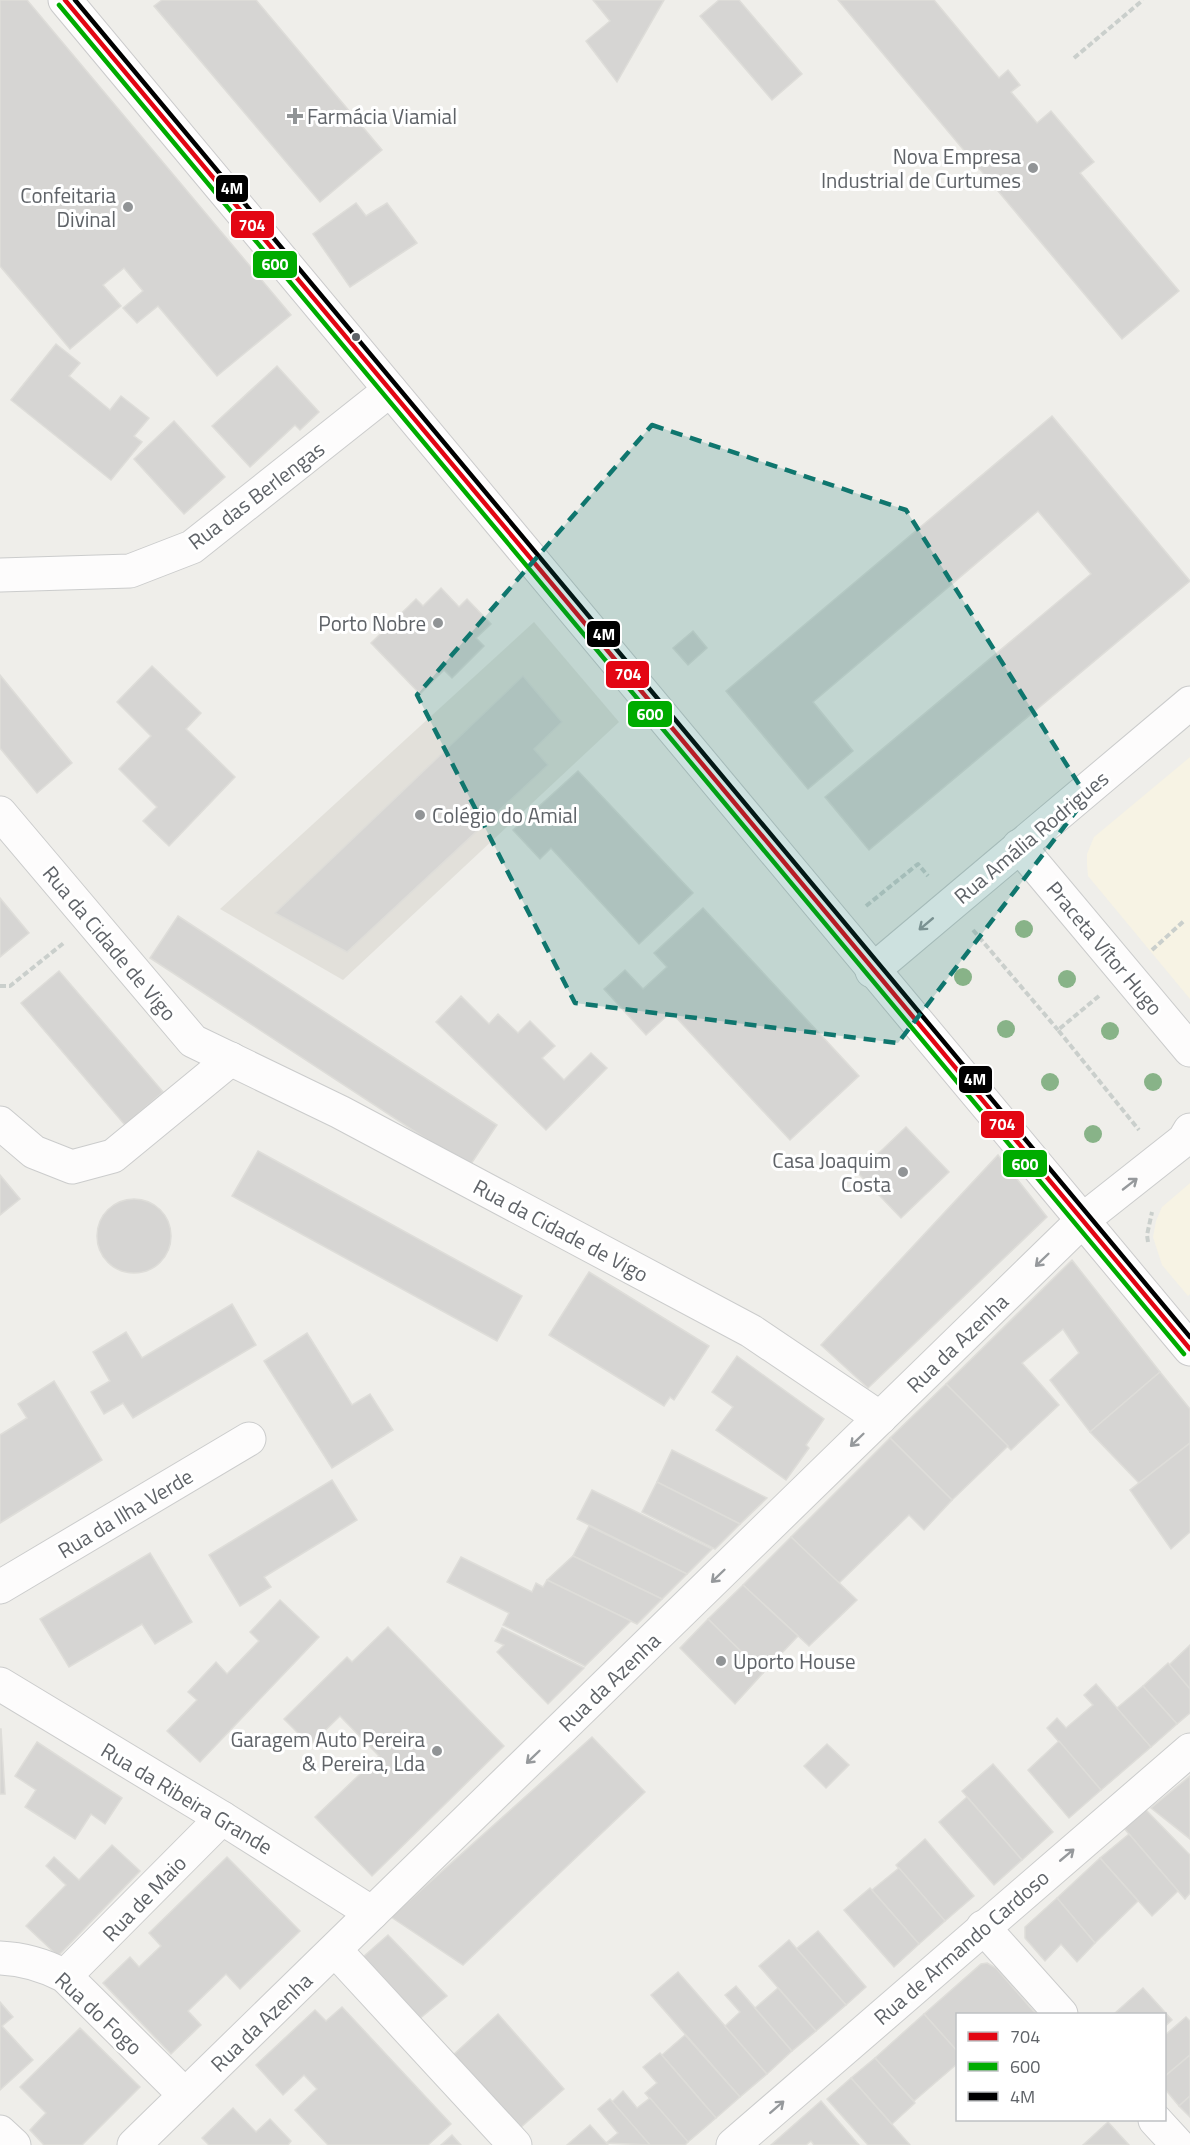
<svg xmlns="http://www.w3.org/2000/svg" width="1190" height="2145" font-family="'Titillium Web',sans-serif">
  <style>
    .commercial { fill: #f7f3e4 }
    .education { fill: #e2e0da }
    .building { fill: #d6d5d3; stroke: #deddd9; stroke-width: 1.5 }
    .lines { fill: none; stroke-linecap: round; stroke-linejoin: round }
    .minor-casing { stroke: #cbcccc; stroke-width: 35 }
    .secondary-casing { stroke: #cacacb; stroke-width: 35 }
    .path { stroke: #cacfcc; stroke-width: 4; stroke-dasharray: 6 3; stroke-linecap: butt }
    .minor { stroke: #fdfcfc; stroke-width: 33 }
    .secondary { stroke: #fdfcfc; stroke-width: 33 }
    .bus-1-casing { stroke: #fff; stroke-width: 9 }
    .bus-2-casing { stroke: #fff; stroke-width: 9 }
    .bus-3-casing { stroke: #fff; stroke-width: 9 }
    .bus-1 { stroke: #e30613; stroke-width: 4.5 }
    .bus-2 { stroke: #00ac00; stroke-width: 4.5 }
    .bus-3 { stroke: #000; stroke-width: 4.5 }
    .tree { fill: #88b388 }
    .oneway { stroke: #96999c }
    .marked { fill: #0f766e; fill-opacity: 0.2; stroke: #0f766e; stroke-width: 4.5; stroke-dasharray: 12 8; stroke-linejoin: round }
    .poi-dot { fill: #919496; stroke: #fff; stroke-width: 2 }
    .bus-dot { fill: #5f6368; stroke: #fff; stroke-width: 2 }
    .labels { text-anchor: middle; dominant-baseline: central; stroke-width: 6; stroke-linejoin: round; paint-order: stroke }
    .poi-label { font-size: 21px; fill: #5f6368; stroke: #fff; text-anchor: end }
    .street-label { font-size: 21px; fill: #5f6368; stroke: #fff }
    .line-badge { stroke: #fff; stroke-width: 2 }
    .badge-label { font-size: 16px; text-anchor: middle; font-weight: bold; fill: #fff }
  </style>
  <rect width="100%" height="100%" fill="#efeeea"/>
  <g class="commercial">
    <polygon points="1190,757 1190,999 1088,876 1087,864 1087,854 1094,837"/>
    <polygon points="1190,1183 1190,1294 1188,1296 1162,1265 1153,1237 1156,1221 1162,1207"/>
  </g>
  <polygon class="education" points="534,622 619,722 343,980 220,909"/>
  <g class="building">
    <polygon points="0,0 27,0 291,315 217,376 158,306 137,323 123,308 143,291 124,268 103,285 121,306 70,349 0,266"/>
    <polygon points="162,0 256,0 382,150 320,202 154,6"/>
    <polygon points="593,0 664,0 617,82 586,41 610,21"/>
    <polygon points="719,0 739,0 802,74 772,100 700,16"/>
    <polygon points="838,0 934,0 999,78 1008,70 1020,85 1011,92 1037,123 1051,111 1094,162 1080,173 1179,291 1122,339"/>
    <polygon points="356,203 366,216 387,203 417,243 350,287 313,234"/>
    <polygon points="56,344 80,363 69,376 110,410 121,396 149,418 134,436 142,442 111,480 11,400"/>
    <polygon points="277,366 319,412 300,430 295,425 250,467 212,426"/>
    <polygon points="1052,416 1190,581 869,850 825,797 1091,574 1038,511 813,702 853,751 808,789 726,691"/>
    <polygon points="174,421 225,477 184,514 134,459"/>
    <polygon points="441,588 459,607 467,599 491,624 476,638 484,646 452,678 444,670 420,694 371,643 416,599 423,606"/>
    <polygon points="693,631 707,648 688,665 673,648"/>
    <polygon points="152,666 201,713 186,729 235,777 169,846 143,821 157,807 119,769 151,736 117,702"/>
    <polygon points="0,675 72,763 37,793 0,748"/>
    <polygon points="523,676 562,722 534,749 548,765 347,952 275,913"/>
    <polygon points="578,771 693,893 639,944 551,848 540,859 513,830"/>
    <polygon points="0,898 29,933 0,957"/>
    <polygon points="703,908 859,1076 790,1140 671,1012 646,1035 604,989 625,970 643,989 667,967 654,953"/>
    <polygon points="178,916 497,1125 469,1167 150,958"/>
    <polygon points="59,971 163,1092 125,1125 21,1003"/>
    <polygon points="461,996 489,1024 498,1014 518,1033 530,1021 555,1046 542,1058 564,1080 591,1053 607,1068 546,1130 436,1022"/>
    <polygon points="906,1127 949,1172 901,1218 858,1173"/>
    <polygon points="258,1151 522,1296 497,1341 232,1196"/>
    <polygon points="998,1155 1047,1217 868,1388 821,1345"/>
    <polygon points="0,1175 20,1199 0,1215"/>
    <circle cx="134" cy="1236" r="37"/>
    <polygon points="1072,1260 1160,1372 1090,1432 1050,1380 1079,1353 1063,1329 1022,1363 1059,1405 1011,1450 946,1384"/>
    <polygon points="589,1272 709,1346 674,1400 670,1397 664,1406 549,1335"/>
    <polygon points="232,1304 256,1345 133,1418 123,1403 104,1414 91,1392 110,1381 93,1352 126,1332 142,1358"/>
    <polygon points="307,1333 352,1405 370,1394 393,1430 332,1468 264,1361"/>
    <polygon points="737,1356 824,1419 806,1445 809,1448 786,1480 716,1430 733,1407 712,1392"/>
    <polygon points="1160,1372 1190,1409 1190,1443 1139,1483 1090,1432"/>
    <polygon points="54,1381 102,1460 0,1523 0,1435 27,1418 18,1404"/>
    <polygon points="946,1384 1008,1446 952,1500 890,1438"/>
    <polygon points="890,1438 952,1500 924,1530 909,1515 839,1583 791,1537"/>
    <polygon points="1190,1443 1190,1532 1171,1549 1130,1490"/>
    <polygon points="672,1450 767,1498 740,1524 657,1482"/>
    <polygon points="332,1480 357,1520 264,1577 271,1587 240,1606 209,1555"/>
    <polygon points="657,1482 740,1524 715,1549 642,1512"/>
    <polygon points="592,1490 712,1549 687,1574 577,1519"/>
    <polygon points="589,1526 687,1574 662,1599 573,1556"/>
    <polygon points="791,1537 857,1600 809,1646 743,1585"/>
    <polygon points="150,1553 192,1622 155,1644 142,1624 69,1667 40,1619"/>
    <polygon points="573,1556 662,1599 637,1624 547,1580"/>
    <polygon points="461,1557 532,1592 536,1583 543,1587 547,1580 631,1621 585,1666 503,1625 509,1613 447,1582"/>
    <polygon points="743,1585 798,1636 763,1673 708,1619"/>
    <polygon points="280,1600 319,1637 200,1762 167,1731 197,1700 188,1692 216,1662 227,1674 259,1641 250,1632"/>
    <polygon points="708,1619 763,1673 735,1704 680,1648"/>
    <polygon points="388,1627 504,1746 372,1876 315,1817 379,1756 340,1716 310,1745 284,1719 347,1657 352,1662"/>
    <polygon points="502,1628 584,1668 548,1704 497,1652 504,1645 495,1641"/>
    <polygon points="1190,1645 1190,1689 1169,1665"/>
    <polygon points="1168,1663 1190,1689 1190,1713 1177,1724 1143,1686"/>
    <polygon points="1096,1684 1151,1747 1101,1790 1047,1728 1057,1718 1066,1728 1093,1705 1084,1695"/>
    <polygon points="1143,1686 1177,1724 1151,1747 1117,1708"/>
    <polygon points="1,1729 5,1794 0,1794 0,1729"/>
    <polygon points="592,1737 645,1792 463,1965 391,1917"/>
    <polygon points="1059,1741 1101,1790 1069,1818 1028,1770"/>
    <polygon points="37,1742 122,1798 105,1824 91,1814 75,1839 25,1807 36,1790 15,1776"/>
    <polygon points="827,1744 849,1765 826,1788 804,1766"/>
    <polygon points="993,1764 1053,1832 1022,1860 962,1791"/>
    <polygon points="1190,1776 1190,1839 1151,1808"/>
    <polygon points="967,1797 1022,1860 994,1885 939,1822"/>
    <polygon points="1145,1809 1190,1855 1190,1893 1185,1899 1123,1827"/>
    <polygon points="1129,1834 1178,1891 1152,1916 1100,1858"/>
    <polygon points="925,1839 974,1896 945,1921 896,1865"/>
    <polygon points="112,1845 140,1871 58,1956 26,1926 66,1885 46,1866 54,1857 79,1880"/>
    <polygon points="227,1857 300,1931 240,1989 226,1974 188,2011 201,2025 171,2054 103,1983 130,1957 139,1967 161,1946 149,1933"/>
    <polygon points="1100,1858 1138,1901 1095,1943 1057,1898"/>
    <polygon points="899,1868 945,1921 919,1944 872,1890"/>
    <polygon points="870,1888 919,1944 894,1967 844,1910"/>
    <polygon points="1057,1898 1095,1943 1077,1962 1061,1944 1045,1961 1025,1938 1025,1927"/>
    <polygon points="818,1931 866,1987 846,2005 796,1949"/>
    <polygon points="388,1935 447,1996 418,2020 363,1957"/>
    <polygon points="789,1940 846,2005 816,2031 759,1966"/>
    <polygon points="987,1963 996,1968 1036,2014 958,2014 958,2052 924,2014 981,1964"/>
    <polygon points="678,1972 767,2074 740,2097 651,1995"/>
    <polygon points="736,1986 792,2051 767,2074 725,2026 740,2012 725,1995"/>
    <polygon points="778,1988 816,2031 792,2051 755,2008"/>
    <polygon points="1143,1988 1172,2020 1164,2027 1164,2014 1114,2014"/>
    <polygon points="0,2002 13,2017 2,2026 33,2060 0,2090"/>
    <polygon points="342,2007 451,2124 428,2145 328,2145 295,2110 317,2089 304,2075 283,2095 256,2065 315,2010 326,2021"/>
    <polygon points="498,2014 564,2089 519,2129 452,2056"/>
    <polygon points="924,2014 958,2052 958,2063 914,2101 875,2058"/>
    <polygon points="1186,2017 1190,2021 1190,2055 1164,2077 1164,2036"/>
    <polygon points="80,2028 140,2087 82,2145 44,2145 30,2130 46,2113 20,2087"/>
    <polygon points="685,2035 740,2097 716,2118 662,2055"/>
    <polygon points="660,2053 716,2118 688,2142 645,2093 657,2083 643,2067"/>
    <polygon points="1190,2055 1190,2096 1179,2106 1164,2088 1164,2077"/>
    <polygon points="875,2058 915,2103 892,2124 851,2078"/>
    <polygon points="851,2078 910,2145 868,2145 827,2099"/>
    <polygon points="623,2091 637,2108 650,2098 688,2142 685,2145 650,2145 612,2102"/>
    <polygon points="1190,2096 1190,2117 1179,2106"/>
    <polygon points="610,2099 650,2145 606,2143 618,2133 598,2109"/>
    <polygon points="821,2101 859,2145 814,2145 811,2141 806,2145 771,2145"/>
    <polygon points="233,2108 256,2132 270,2119 291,2141 288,2145 209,2145 202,2138"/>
    <polygon points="1108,2122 1129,2145 1083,2145"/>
    <polygon points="590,2125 608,2145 567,2145"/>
    <polygon points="452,2135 461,2145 441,2145"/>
  </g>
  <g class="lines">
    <g class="minor-casing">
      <g id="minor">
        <polyline points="0,575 130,571 192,547 390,390"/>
        <polyline points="0,813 193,1041 340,1112 751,1331 880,1418"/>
        <polyline points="1019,846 1190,1050"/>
        <polyline points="872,971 1190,703"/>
        <polyline points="0,1123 34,1152 72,1167 113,1156 231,1059"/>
        <polyline points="0,1587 249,1439"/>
        <polyline points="0,1684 222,1818 372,1913"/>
        <polyline points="983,1927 1061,2014"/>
        <polyline points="335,1950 515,2145"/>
        <path d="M0 1958C24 1959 44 1965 65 1976L185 2095"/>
        <polyline points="65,1976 222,1818"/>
        <polyline points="1155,2120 1178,2145"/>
        <polyline points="0,2132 14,2145"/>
        <polyline points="134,2145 1084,1219 1184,1140 1190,1130"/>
        <polyline points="733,2145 1190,1750"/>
      </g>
    </g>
    <g class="secondary-casing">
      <polyline id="secondary" points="65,0 1190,1349"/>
    </g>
    <g class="path">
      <polyline points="1074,58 1143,0"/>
      <polyline points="866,906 918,864 928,876"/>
      <polyline points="973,930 1058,1030"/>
      <polyline points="1152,950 1185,920"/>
      <polyline points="0,986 10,986 65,942"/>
      <polyline points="1099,996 1058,1030 1139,1130"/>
      <polyline points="1148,1242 1147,1235 1152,1212"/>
    </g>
    <use href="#minor" class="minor"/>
    <use href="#secondary" class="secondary"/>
    <g class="bus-1-casing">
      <polyline id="bus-1" points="65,0 1190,1349"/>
    </g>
    <g class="bus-2-casing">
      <polyline id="bus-2" points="59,5 1184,1354"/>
    </g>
    <g class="bus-3-casing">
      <polyline id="bus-3" points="75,0 1190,1337"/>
    </g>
    <use href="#bus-1" class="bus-1"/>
    <use href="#bus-2" class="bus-2"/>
    <use href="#bus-3" class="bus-3"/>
  </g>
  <g class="tree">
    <circle cx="1024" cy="929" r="9"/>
    <circle cx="963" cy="977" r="9"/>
    <circle cx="1067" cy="979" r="9"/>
    <circle cx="1006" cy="1029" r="9"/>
    <circle cx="1110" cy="1031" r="9"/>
    <circle cx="1050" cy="1082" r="9"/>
    <circle cx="1153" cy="1082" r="9"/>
    <circle cx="1093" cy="1134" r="9"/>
  </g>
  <defs><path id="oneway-shaft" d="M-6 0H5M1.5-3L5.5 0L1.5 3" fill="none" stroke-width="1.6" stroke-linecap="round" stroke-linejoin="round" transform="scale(1.5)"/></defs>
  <g class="oneway">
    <use href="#oneway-shaft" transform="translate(926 924) rotate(140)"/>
    <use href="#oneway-shaft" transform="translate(1130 1184) rotate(-38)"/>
    <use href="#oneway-shaft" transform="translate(1042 1260) rotate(136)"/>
    <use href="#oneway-shaft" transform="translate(857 1440) rotate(136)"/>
    <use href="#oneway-shaft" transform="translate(718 1576) rotate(136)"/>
    <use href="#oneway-shaft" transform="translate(533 1757) rotate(136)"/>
    <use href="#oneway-shaft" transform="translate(1067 1855) rotate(-40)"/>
    <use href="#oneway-shaft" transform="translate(777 2107) rotate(-41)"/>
  </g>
  <path class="marked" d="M652 425 906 510 1087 797 898 1043 575 1003 417 695Z"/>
  <g class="poi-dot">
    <path d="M292 107h6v6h6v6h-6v6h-6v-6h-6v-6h6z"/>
    <circle cx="1033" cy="168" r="6"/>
    <circle cx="128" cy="207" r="6"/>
    <circle cx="438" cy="623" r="6"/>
    <circle cx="420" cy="815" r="6"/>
    <circle cx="903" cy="1172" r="6"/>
    <circle cx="721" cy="1661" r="6"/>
    <circle cx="437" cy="1751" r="6"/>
  </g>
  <circle class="bus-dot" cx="356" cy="337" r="5"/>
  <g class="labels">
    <g class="poi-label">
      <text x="307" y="116" text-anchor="start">Farmácia Viamial</text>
      <text x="1021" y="156">Nova Empresa<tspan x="1021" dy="24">Industrial de Curtumes</tspan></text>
      <text x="116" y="195">Confeitaria<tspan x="116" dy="24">Divinal</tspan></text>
      <text x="426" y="623">Porto Nobre</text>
      <text x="432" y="815" text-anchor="start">Colégio do Amial</text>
      <text x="891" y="1160">Casa Joaquim<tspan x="891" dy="24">Costa</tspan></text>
      <text x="733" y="1661" text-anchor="start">Uporto House</text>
      <text x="425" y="1739">Garagem Auto Pereira<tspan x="425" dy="24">&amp; Pereira, Lda</tspan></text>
    </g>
    <g class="street-label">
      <text transform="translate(256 495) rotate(-37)">Rua das Berlengas</text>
      <text transform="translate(1031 837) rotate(-40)">Rua Amália Rodrigues</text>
      <text transform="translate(110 943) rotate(50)">Rua da Cidade de Vigo</text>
      <text transform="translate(1105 948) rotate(50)">Praceta Vítor Hugo</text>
      <text transform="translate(561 1230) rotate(28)">Rua da Cidade de Vigo</text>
      <text transform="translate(957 1343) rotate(-44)">Rua da Azenha</text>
      <text transform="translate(125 1513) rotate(-31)">Rua da Ilha Verde</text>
      <text transform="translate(609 1682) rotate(-44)">Rua da Azenha</text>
      <text transform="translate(187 1798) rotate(31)">Rua da Ribeira Grande</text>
      <text transform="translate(144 1898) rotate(-46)">Rua de Maio</text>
      <text transform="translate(961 1947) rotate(-41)">Rua de Armando Cardoso</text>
      <text transform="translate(99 2013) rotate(43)">Rua do Fogo</text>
      <text transform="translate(261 2022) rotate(-44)">Rua da Azenha</text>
    </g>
  </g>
  <g class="line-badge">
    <rect x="215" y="174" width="34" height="29" rx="6" fill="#000"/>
    <rect x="230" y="210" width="45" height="29" rx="6" fill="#e30613"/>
    <rect x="252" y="250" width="46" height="29" rx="6" fill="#00ac00"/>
    <rect x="586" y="620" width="35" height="28" rx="6" fill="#000"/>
    <rect x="605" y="660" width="45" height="29" rx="6" fill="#e30613"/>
    <rect x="627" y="700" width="46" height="28" rx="6" fill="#00ac00"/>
    <rect x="958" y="1065" width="35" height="29" rx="6" fill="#000"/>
    <rect x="980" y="1110" width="45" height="29" rx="6" fill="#e30613"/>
    <rect x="1002" y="1149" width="46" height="29" rx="6" fill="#00ac00"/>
  </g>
  <g class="badge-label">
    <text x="232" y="194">4M</text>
    <text x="252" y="231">704</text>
    <text x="275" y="270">600</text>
    <text x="604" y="640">4M</text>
    <text x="628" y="680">704</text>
    <text x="650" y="720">600</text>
    <text x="975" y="1085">4M</text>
    <text x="1002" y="1130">704</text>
    <text x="1025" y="1170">600</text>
  </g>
  <rect x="956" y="2013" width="210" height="108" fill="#ffffff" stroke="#bfc1c3" stroke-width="1.5"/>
  <rect x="968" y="2032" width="30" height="9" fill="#e30613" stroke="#bfc1c3" stroke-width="1.5"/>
  <text x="1010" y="2043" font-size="18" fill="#5f6368">704</text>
  <rect x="968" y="2062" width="30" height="9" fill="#00ac00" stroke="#bfc1c3" stroke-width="1.5"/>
  <text x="1010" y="2073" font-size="18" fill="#5f6368">600</text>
  <rect x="968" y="2092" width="30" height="9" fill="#000000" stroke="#bfc1c3" stroke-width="1.5"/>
  <text x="1010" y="2103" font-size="18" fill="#5f6368">4M</text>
</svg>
